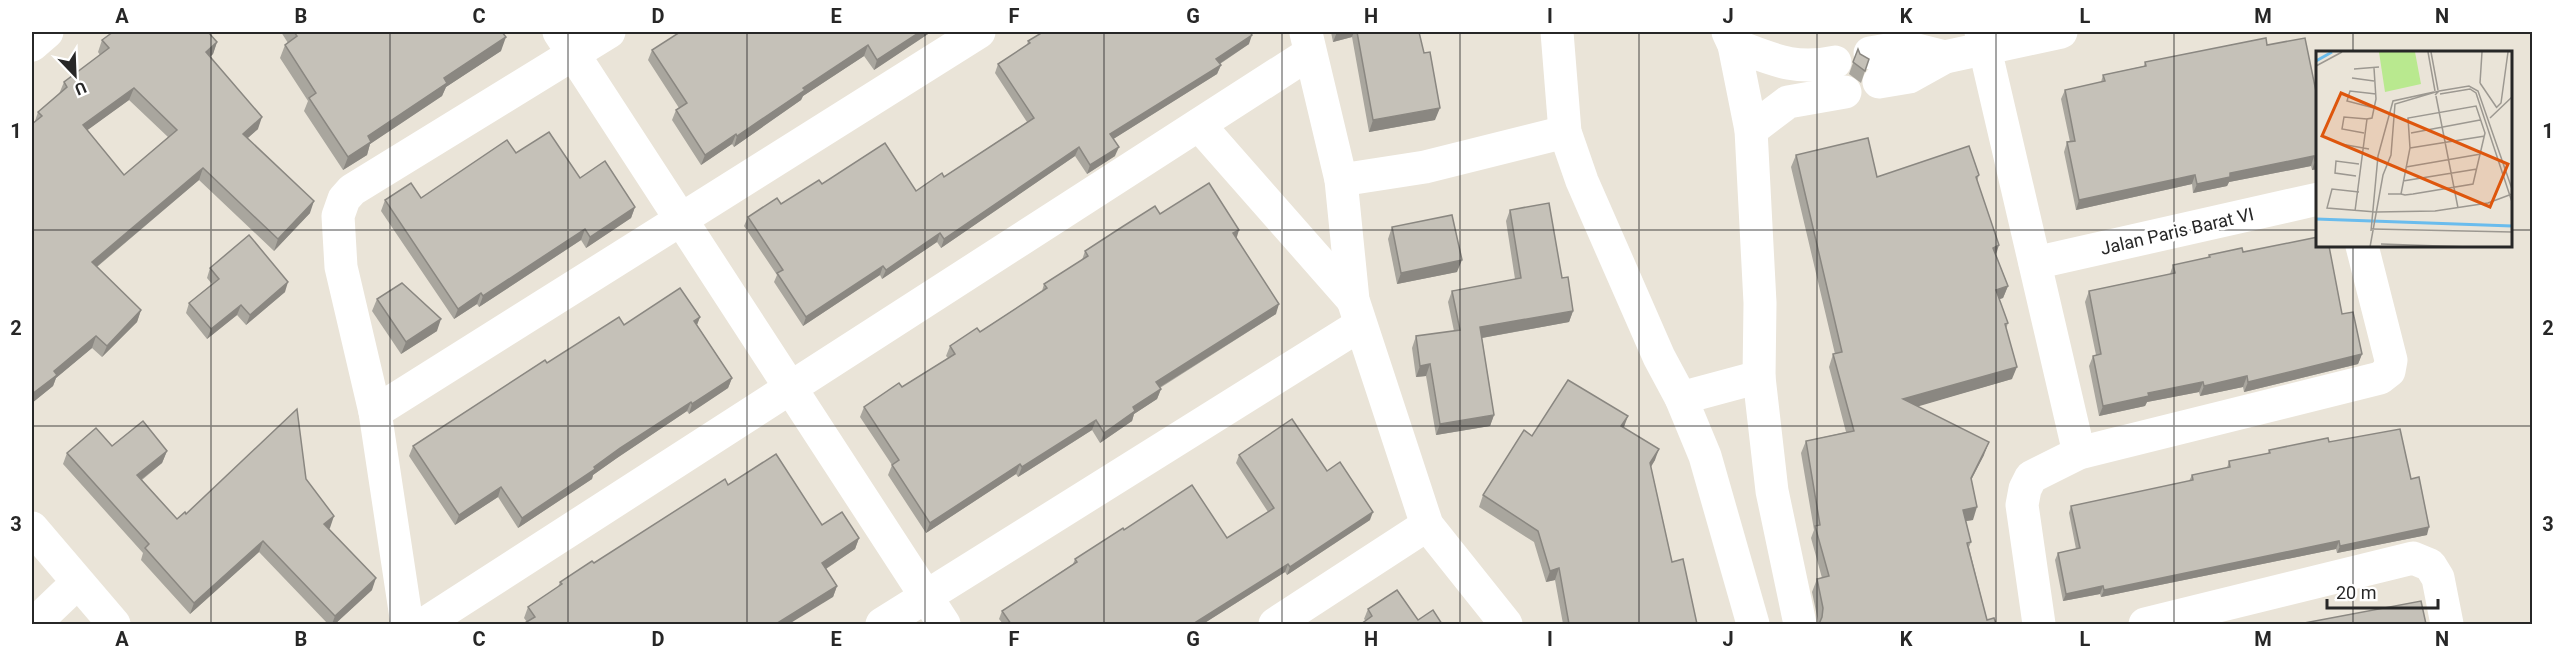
<svg xmlns="http://www.w3.org/2000/svg" width="2564" height="656" font-family="Roboto,sans-serif">
  <style>
    .lines { fill: none; stroke-linecap: round; stroke-linejoin: round }
    .minor { stroke: #fff; stroke-width: 33 }
    .wall { fill: #a9a69e; fill-rule: evenodd }
    .shaded-wall { fill: #8a8781 }
    .building { fill: #c5c1b8; stroke: #8a8781; stroke-width: 1.5; fill-rule: evenodd }
    .grid { fill: none; stroke: #272727; stroke-width: 1.5; stroke-opacity: 0.55 }
    .labels { text-anchor: middle; dominant-baseline: central; stroke-width: 6; stroke-linejoin: round; paint-order: stroke }
    .street-label { font-size: 18px; fill: #272727; stroke: #fff }
    .inset-river { fill: none; stroke: #6abced; stroke-width: 3 }
    .inset-road { fill: none; stroke: #9c9891; stroke-width: 1.5 }
    .view { fill: #de560d; fill-opacity: 0.15; stroke: #de560d; stroke-width: 3 }
    .inset-edge { fill: none; stroke: #272727; stroke-width: 3 }
    .neatline { fill: none; stroke: #272727; stroke-width: 2 }
    .grid-label { font-size: 20px; text-anchor: middle; font-weight: bold; fill: #272727 }
  </style>
  <rect width="100%" height="100%" fill="#eae4d8"/>
  <g class="lines">
    <g class="minor">
      <polyline points="559,32 944,624"/>
      <polyline points="1557,32 1565,132 1582,181 1659,357 1681,398 1705,456 1753,624"/>
      <polyline points="1728,32 1734,45 1751,130 1760,303 1759,377 1772,491 1800,624"/>
      <polyline points="1981,32 2079,453"/>
      <polyline points="1306,33 1341,180 1353,300 1427,525 1506,624"/>
      <polyline points="32,45 47,32"/>
      <path d="M1734 45C1772 59 1794 71 1835 62"/>
      <polyline points="1870,53 1905,47 1945,57"/>
      <polyline points="1879,82 1909,77 1945,57 2061,32"/>
      <polyline points="1199,125 1353,300"/>
      <polyline points="1751,130 1788,102 1845,92"/>
      <polyline points="1341,180 1425,167 1565,132"/>
      <polyline points="2035,263 2318,199"/>
      <polyline points="1681,398 1759,377"/>
      <polyline points="375,412 979,32"/>
      <polyline points="32,528 114,624"/>
      <polyline points="34,624 77,583"/>
      <polyline points="407,624 375,412 341,267 338,216 344,199 352,190 609,32"/>
      <polyline points="424,624 1310,53"/>
      <polyline points="882,624 1360,325"/>
      <polyline points="1275,624 1427,525"/>
      <polyline points="2039,624 2022,505 2025,489 2031,477 2079,453 2380,378 2389,371 2391,360 2362,246"/>
      <polyline points="2145,624 2413,558 2430,565 2438,578 2447,624"/>
    </g>
  </g>
  <g class="wall">
    <polygon points="281,32 502,32 501,51 446,87 442,96 370,144 367,155 343,170 304,111 308,101 280,58 285,45 288,43"/>
    <polygon points="931,32 874,70 864,56 803,96 801,100 734,147 732,144 701,165 672,120 676,110 679,108 648,60 652,50"/>
    <polygon points="1331,32 1419,32 1435,120 1369,132 1352,37 1333,42"/>
    <polygon points="2305,38 2318,169 2312,170 2311,166 2229,182 2227,186 2193,193 2192,184 2076,210 2064,152 2067,142 2070,142 2061,99 2065,90 2101,82 2103,75 2144,66 2145,62 2267,45"/>
    <path d="M102 40 217 42 213 54 210 57 258 129 247 138 310 213 274 251 199 180 97 267 141 310 137 322 102 357 92 348 56 378 53 386 32 403V124L35 121 38 112 59 94 64 82 100 55 98 52ZM129 100 168 137 124 175 87 130Z"/>
    <polygon points="1028,41 1249,44 1220,64 1221,65 1217,74 1113,139 1115,156 1087,174 1075,156 941,248 937,242 882,279 880,275 803,326 774,282 777,275 744,226 748,217 781,204 822,184 916,191 944,177 1027,122 995,73 998,64 1027,45"/>
    <polygon points="1858,49 1860,54 1865,71 1861,83 1849,74"/>
    <polygon points="516,153 580,178 635,207 631,218 586,248 581,240 479,307 477,304 454,319 381,211 385,200 421,198"/>
    <polygon points="1796,155 1877,177 1979,175 1977,181 1996,255 2008,286 2003,298 1999,299 2008,323 2006,329 2012,379 1917,406 1984,455 1971,480 1973,520 1966,521 1971,542 1969,547 1987,620 1996,624 1818,624 1818,621 1812,592 1817,579 1822,578 1811,538 1814,530 1801,453 1806,441 1846,432 1829,367 1833,354 1835,354 1791,167"/>
    <polygon points="1510,210 1562,278 1573,311 1569,322 1482,338 1494,415 1490,426 1436,435 1426,376 1416,377 1412,348 1416,336 1454,331 1448,302 1452,291 1515,279 1506,221"/>
    <polygon points="1160,214 1236,238 1276,314 1160,388 1161,389 1157,399 1134,414 1132,421 1100,443 1092,430 1018,477 1016,474 926,533 888,475 892,465 860,417 864,407 902,387 948,358 946,356 950,346 980,332 1042,291 1044,284 1082,260 1085,251"/>
    <polygon points="1392,227 1457,272 1397,284 1388,239"/>
    <polygon points="2243,252 2342,314 2362,354 2358,364 2244,392 2243,387 2200,396 2199,392 2147,402 2145,406 2099,416 2089,366 2093,356 2096,355 2085,302 2089,291 2170,274 2173,265 2208,258 2209,255"/>
    <polygon points="210,268 285,292 246,325 237,315 207,339 186,313 189,303 212,284 207,278"/>
    <polygon points="377,299 437,331 401,354 372,311"/>
    <polygon points="700,317 697,325 732,378 728,388 689,414 687,411 617,458 593,475 592,479 518,528 498,497 455,525 409,456 413,446 547,363 624,325"/>
    <polygon points="1532,436 1655,460 1651,467 1672,562 1697,624 1563,624 1555,580 1546,582 1534,542 1479,507 1483,495"/>
    <polygon points="2329,442 2411,479 2427,535 2337,553 2336,549 2101,597 2100,594 2063,601 2055,560 2058,553 2076,549 2069,513 2071,506 2189,481 2192,475 2227,468 2229,461 2268,454 2269,450"/>
    <polygon points="112,446 167,451 162,463 142,480 177,519 186,514 306,479 330,528 329,529 372,590 335,624 328,624 259,552 190,614 141,560 143,553 63,464 67,453"/>
    <polygon points="1239,455 1327,471 1370,520 1287,575 1285,572 1203,624 1003,624 999,619 1002,611 1073,564 1075,559 1124,530 1227,538 1268,512 1236,463"/>
    <polygon points="728,485 822,525 859,538 855,549 826,569 837,586 833,597 527,622 524,618 528,607 558,587 560,582 594,563"/>
    <polygon points="1368,609 1418,620 1366,621 1364,619"/>
  </g>
  <g class="shaded-wall">
    <polygon points="920,32 931,32 874,70 877,60"/>
    <polygon points="1337,32 1354,32 1352,37 1333,42"/>
    <polygon points="1870,32 1885,32 1870,34"/>
    <polygon points="1252,35 1249,44 1213,68 1216,59"/>
    <polygon points="506,37 501,51 446,87 442,96 370,144 367,155 343,170 348,157 368,136 444,78"/>
    <polygon points="217,42 213,54 202,64 206,52"/>
    <polygon points="868,45 864,56 803,96 801,100 734,147 737,136 803,88"/>
    <polygon points="1221,65 1217,74 1107,143 1110,134"/>
    <polygon points="134,88 129,100 78,137 83,125"/>
    <polygon points="1440,108 1435,120 1369,132 1373,120"/>
    <polygon points="262,117 258,129 239,146 243,134"/>
    <polygon points="736,134 732,144 701,165 705,155"/>
    <polygon points="1079,147 1075,156 941,248 944,239"/>
    <polygon points="1119,147 1115,156 1087,174 1090,165"/>
    <polygon points="2314,156 2311,166 2229,182 2227,186 2193,193 2197,184 2230,173"/>
    <polygon points="2318,160 2318,169 2312,170 2315,161"/>
    <polygon points="203,168 199,180 88,274 92,262"/>
    <polygon points="2195,175 2192,184 2076,210 2079,200"/>
    <polygon points="314,201 310,213 274,251 278,239"/>
    <polygon points="635,207 631,218 586,248 590,237"/>
    <polygon points="585,229 581,240 479,307 483,296"/>
    <polygon points="1239,230 1236,240 1233,233"/>
    <polygon points="940,233 937,242 882,279 886,270"/>
    <polygon points="1999,245 1995,258 1993,248"/>
    <polygon points="1462,260 1457,272 1397,284 1401,273"/>
    <polygon points="883,266 880,275 803,326 806,317"/>
    <polygon points="288,282 285,292 246,325 250,315"/>
    <polygon points="2008,286 2003,298 1991,302 1996,290"/>
    <polygon points="481,293 477,304 454,319 458,309"/>
    <polygon points="1279,304 1276,314 1152,392 1156,382"/>
    <polygon points="241,305 237,315 207,339 211,329"/>
    <polygon points="141,310 137,322 102,357 107,346"/>
    <polygon points="1573,311 1569,322 1476,339 1480,327"/>
    <polygon points="700,317 696,327 694,321"/>
    <polygon points="441,319 437,331 401,354 406,342"/>
    <polygon points="96,336 92,348 56,378 53,386 32,403 32,394 54,371"/>
    <polygon points="2362,354 2358,364 2244,392 2248,382"/>
    <polygon points="1430,364 1426,376 1416,377 1420,366"/>
    <polygon points="2017,367 2012,379 1899,412 1903,399"/>
    <polygon points="2247,376 2243,387 2200,396 2204,386"/>
    <polygon points="732,378 728,388 689,414 692,404"/>
    <polygon points="2203,382 2199,392 2147,402 2145,406 2099,416 2103,406 2148,393"/>
    <polygon points="1161,389 1157,399 1134,414 1132,421 1100,443 1104,433 1133,407"/>
    <polygon points="691,402 687,411 617,458 593,475 592,479 518,528 522,518 620,448"/>
    <polygon points="1494,415 1490,426 1436,435 1440,424"/>
    <polygon points="1628,416 1624,427 1617,438 1621,426"/>
    <polygon points="1096,420 1092,430 1018,477 1022,467"/>
    <polygon points="1989,442 1984,455 1966,490 1971,478"/>
    <polygon points="1659,449 1655,460 1646,474 1650,463"/>
    <polygon points="167,451 162,463 133,486 137,475"/>
    <polygon points="1020,464 1016,474 926,533 930,523"/>
    <polygon points="501,487 498,497 455,525 459,515"/>
    <polygon points="1977,507 1973,520 1959,522 1963,510"/>
    <polygon points="1373,512 1370,520 1287,575 1290,567"/>
    <polygon points="334,516 330,528 320,536 324,524"/>
    <polygon points="2429,527 2427,535 2337,553 2340,546"/>
    <polygon points="859,538 855,549 818,574 822,563"/>
    <polygon points="263,541 259,552 190,614 194,603"/>
    <polygon points="2339,541 2336,549 2101,597 2104,590"/>
    <polygon points="1288,564 1285,572 1203,624 1193,624"/>
    <polygon points="1559,568 1555,580 1546,582 1550,571"/>
    <polygon points="376,578 372,590 335,624 332,624 335,616"/>
    <polygon points="837,586 833,597 789,624 776,624"/>
    <polygon points="2103,586 2100,594 2063,601 2066,594"/>
  </g>
  <g class="building">
    <path d="M113 32H208L217 42 206 52 262 117 243 134 314 201 278 239 203 168 92 262 141 310 107 346 96 336 54 371 57 375 32 394V124L42 116 38 112 67 87 64 82 109 48 102 40ZM134 88 177 130 124 175 83 125Z"/>
    <polygon points="294,32 502,32 506,37 444,78 447,83 368,136 371,142 348,157 309,98 316,93 285,45 297,36"/>
    <polygon points="680,32 920,32 877,60 868,45 803,88 805,90 737,136 736,134 705,155 676,110 687,103 652,50"/>
    <polygon points="1043,32 1250,32 1252,35 1216,59 1221,65 1110,134 1119,147 1090,165 1079,147 944,239 940,233 886,270 883,266 806,317 777,273 783,270 748,217 777,198 781,204 819,180 822,184 885,143 916,191 942,173 944,177 1034,118 998,64 1030,43 1028,41"/>
    <polygon points="1357,32 1419,32 1424,53 1430,52 1440,108 1373,120"/>
    <polygon points="2266,38 2267,45 2305,38 2318,101 2318,160 2315,161 2314,156 2230,173 2230,177 2197,184 2195,175 2079,200 2067,142 2075,141 2065,90 2105,81 2103,75 2146,66 2145,62"/>
    <polygon points="1858,49 1860,54 1869,59 1865,71 1853,62"/>
    <polygon points="549,132 580,178 605,161 635,207 590,237 585,229 483,296 481,293 458,309 385,200 411,183 421,198 507,140 516,153"/>
    <polygon points="1868,138 1877,177 1969,146 1979,175 1976,177 1999,245 1993,248 2008,286 1996,290 2008,323 2005,324 2017,367 1903,399 1989,442 1971,478 1977,507 1963,510 1971,542 1967,543 1987,620 1994,618 1996,624 1819,624 1822,617 1823,608 1817,579 1829,576 1815,526 1820,525 1806,441 1854,431 1833,354 1842,352 1796,155"/>
    <polygon points="1209,183 1239,230 1233,233 1279,304 1156,382 1161,389 1133,407 1135,411 1104,433 1096,420 1022,467 1020,464 930,523 892,465 899,460 864,407 899,383 902,387 955,354 950,346 977,328 980,332 1047,288 1044,284 1088,256 1085,251 1122,227 1155,206 1160,214"/>
    <polygon points="1549,203 1562,278 1568,277 1573,311 1480,327 1494,415 1440,424 1430,364 1420,366 1416,336 1460,330 1452,291 1521,278 1510,210"/>
    <polygon points="1452,215 1462,260 1401,273 1392,227"/>
    <polygon points="249,235 288,282 250,315 241,305 211,329 189,303 219,279 210,268"/>
    <polygon points="2318,237 2318,246 2329,246 2342,314 2353,312 2362,354 2248,382 2247,376 2204,386 2203,382 2148,393 2149,396 2103,406 2093,356 2101,354 2089,291 2175,273 2173,265 2210,257 2209,255 2242,248 2243,252"/>
    <polygon points="402,283 441,319 406,342 377,299"/>
    <polygon points="680,288 700,317 694,321 732,378 692,404 691,402 620,448 594,467 595,469 522,518 501,487 459,515 413,446 545,360 547,363 619,317 624,325"/>
    <polygon points="1568,380 1628,416 1621,426 1659,449 1650,463 1672,562 1683,559 1697,624 1569,624 1559,568 1550,571 1538,531 1483,495 1524,430 1532,436"/>
    <polygon points="297,409 306,479 334,516 324,524 376,578 335,616 263,541 194,603 145,548 149,544 67,453 96,428 112,446 143,421 167,451 137,475 177,519 185,512 186,514"/>
    <polygon points="1292,419 1327,471 1340,462 1373,512 1290,567 1288,564 1193,624 1011,624 1002,611 1077,562 1075,559 1123,528 1124,530 1192,485 1227,538 1274,508 1239,455"/>
    <polygon points="2400,429 2411,479 2419,477 2429,527 2340,546 2339,541 2104,590 2103,586 2066,594 2058,553 2080,548 2071,506 2193,480 2192,475 2230,467 2229,461 2270,453 2269,450 2328,438 2329,442"/>
    <polygon points="776,454 822,525 842,512 859,538 822,563 837,586 776,624 523,624 535,617 528,607 562,584 560,582 592,561 594,563 725,479 728,485"/>
    <polygon points="1397,590 1418,620 1433,610 1442,624 1361,624 1372,616 1368,609"/>
    <polygon points="2421,601 2426,624 2299,624"/>
  </g>
  <path class="grid" d="M211 32V624M390 32V624M568 32V624M747 32V624M925 32V624M1104 32V624M1282 32V624M1460 32V624M1639 32V624M1817 32V624M1996 32V624M2174 32V624M2353 32V52M32 230H2318M2512 230H2532M2353 246V624M32 426H2532"/>
  <g class="labels">
    <g class="street-label">
      <text transform="translate(2177 231) rotate(-13)">Jalan Paris Barat VI</text>
    </g>
  </g>
  <g transform="translate(2316 51)">
    <rect width="196" height="196" fill="#eae4d8"/>
    <path d="M63 1H99L105 33 69 41Z" fill="#b9e98f"/>
    <path class="inset-river" d="M0 10 16 1M0 168 196 175"/>
    <path class="inset-road" d="M112 1 119 40M115 1 122 39M0 15 26 1M38 18 63 16M36 27 58 30M164 32 166 1M164 32 181 57M123 40 153 35 162 40 196 138M124 43 154 38 160 42 196 151M120 45 142 157M181 56 185 52 192 1M58 57 31 50 34 40 60 43M174 67 196 46M48 82 26 78 28 66 51 68M95 82 164 69M25 93 53 98M94 97 169 85M90 116 165 103M40 125 19 122 20 110 43 113M87 130 161 118M43 141 16 138 11 157 60 161 119 160 172 152 196 143M72 143H85L89 144 97 143 157 133 169 82 160 55 92 67 94 97 85 143M39 160 51 68 56 67 60 48 58 17M56 178 196 181M55 180 62 105 77 50 118 41M65 193 154 196M54 196 67 124 75 104 79 53 123 40 119 44"/>
    <path class="view" d="M25 42 192 113 174 156 6 85Z"/>
    <rect width="196" height="196" class="inset-edge"/>
  </g>
  <rect width="2564" height="656" fill="none" stroke="#ffffff" stroke-width="66"/>
  <g transform="translate(75 75) rotate(157)" stroke="#ffffff" stroke-width="4.5" paint-order="stroke">
  <path d="M0-4.5L10 22L0 15L-10 22Z" fill="#272727"/>
  <text y="-9" font-size="16" font-weight="bold" text-anchor="middle" fill="#272727">U</text>
  </g>
  <path d="M2327 599v9h111v-9" fill="none" stroke="#272727" stroke-width="3"/>
  <text x="2336" y="599" font-size="18" fill="#272727" stroke="#ffffff" stroke-width="4.5" paint-order="stroke">20 m</text>
  <rect x="33" y="33" width="2498" height="590" class="neatline"/>
  <g class="grid-label">
    <text x="122" y="23">A</text>
    <text x="301" y="23">B</text>
    <text x="479" y="23">C</text>
    <text x="658" y="23">D</text>
    <text x="836" y="23">E</text>
    <text x="1014" y="23">F</text>
    <text x="1193" y="23">G</text>
    <text x="1371" y="23">H</text>
    <text x="1550" y="23">I</text>
    <text x="1728" y="23">J</text>
    <text x="1906" y="23">K</text>
    <text x="2085" y="23">L</text>
    <text x="2263" y="23">M</text>
    <text x="2442" y="23">N</text>
    <text x="16" y="138">1</text>
    <text x="2548" y="138">1</text>
    <text x="16" y="335">2</text>
    <text x="2548" y="335">2</text>
    <text x="16" y="531">3</text>
    <text x="2548" y="531">3</text>
    <text x="122" y="646">A</text>
    <text x="301" y="646">B</text>
    <text x="479" y="646">C</text>
    <text x="658" y="646">D</text>
    <text x="836" y="646">E</text>
    <text x="1014" y="646">F</text>
    <text x="1193" y="646">G</text>
    <text x="1371" y="646">H</text>
    <text x="1550" y="646">I</text>
    <text x="1728" y="646">J</text>
    <text x="1906" y="646">K</text>
    <text x="2085" y="646">L</text>
    <text x="2263" y="646">M</text>
    <text x="2442" y="646">N</text>
  </g>
</svg>
